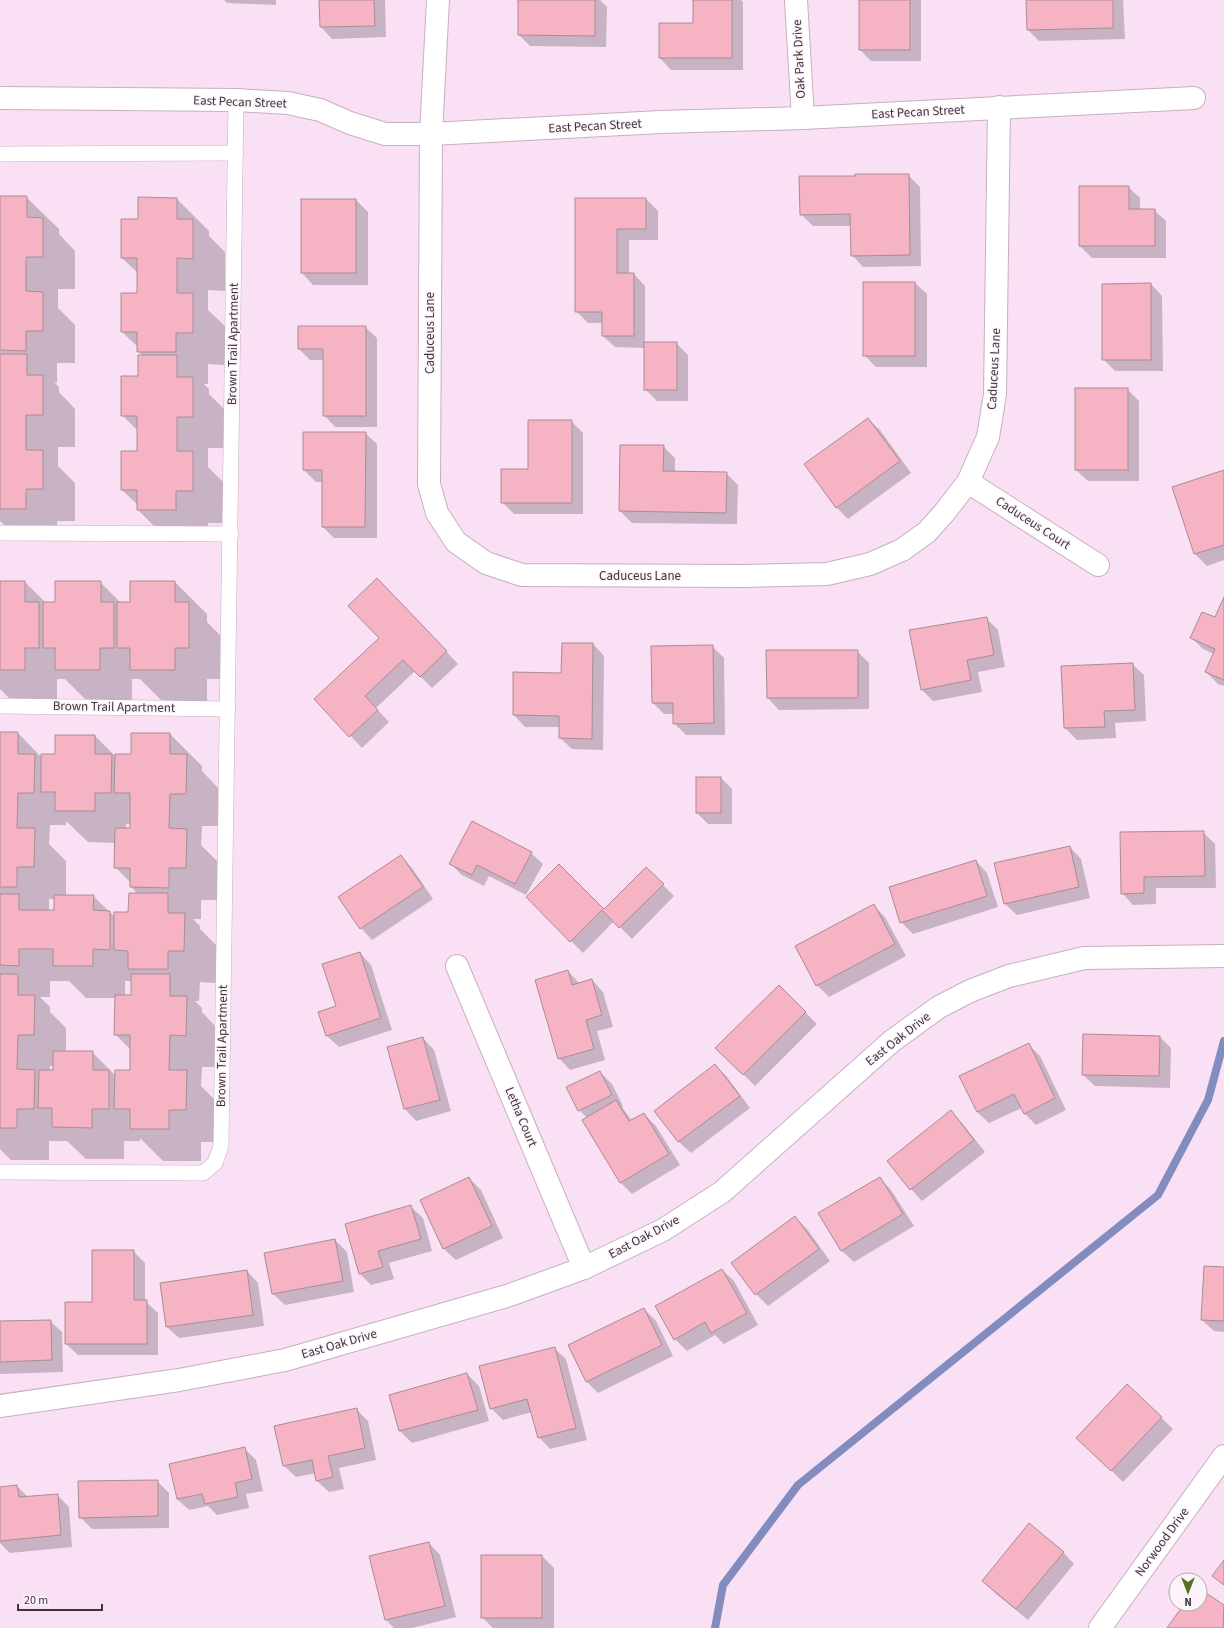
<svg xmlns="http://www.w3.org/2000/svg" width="1224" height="1628" font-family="'Source Sans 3',sans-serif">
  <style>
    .shadow { fill: #0003; fill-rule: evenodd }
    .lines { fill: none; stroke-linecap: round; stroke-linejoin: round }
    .stream { stroke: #838cbf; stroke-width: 8 }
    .building { fill: #f6b3c3; stroke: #aa8c92 }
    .lane-casing { stroke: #c7afc2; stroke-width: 16 }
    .street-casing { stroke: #c7afc2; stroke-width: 24 }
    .secondary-casing { stroke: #c7afc2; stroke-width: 24 }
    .lane { stroke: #fff; stroke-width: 15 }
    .street { stroke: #fff; stroke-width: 22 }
    .secondary { stroke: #fff; stroke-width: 22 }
    .labels { text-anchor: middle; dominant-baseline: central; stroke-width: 3; stroke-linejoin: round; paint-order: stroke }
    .street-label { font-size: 13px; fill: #3e343c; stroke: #fdf3fb }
  </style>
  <rect width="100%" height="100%" fill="#f9e0f4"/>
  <g class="shadow">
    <polygon points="224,0 276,0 276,5 227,3"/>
    <polygon points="320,0 385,0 386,37 332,39 321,27"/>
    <polygon points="519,0 600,0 607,7 606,47 530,46 519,35"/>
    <polygon points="694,0 741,0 743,2 743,70 671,70 660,58 660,24 694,24"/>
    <polygon points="860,0 921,0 921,61 871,61 860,50"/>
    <polygon points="1027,0 1123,0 1125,39 1039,41 1028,30"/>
    <polygon points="908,175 920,187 921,266 863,267 852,255 852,226 813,226 801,214"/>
    <polygon points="1128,187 1140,198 1140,210 1154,210 1166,221 1166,258 1092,258 1080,246"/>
    <polygon points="0,197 26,197 59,229 59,234 75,251 75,289 58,289 58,308 75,325 75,363 57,363 57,383 54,382 59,387 59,392 75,409 75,447 58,447 58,466 75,483 75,521 57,521 57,540 19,540 0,521"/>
    <polygon points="177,199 209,231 209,236 225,252 225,291 208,290 208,310 225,326 225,365 208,364 208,384 204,384 209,389 209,394 225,410 225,448 208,448 208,467 225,484 225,523 208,523 208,542 170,542 138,510 138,505 122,490 122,452 138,452 138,431 122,415 139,377 143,356 138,351 138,347 122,332 138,294 138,273 122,258 139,220"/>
    <polygon points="576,199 646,199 658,211 658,240 629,240 629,274 634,274 645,286 645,343 676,343 688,355 688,401 657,401 645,389 645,348 615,347 603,336 603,323 588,323 576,311"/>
    <polygon points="356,200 368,212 368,285 313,285 302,273"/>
    <polygon points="864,283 915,283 927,294 927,367 876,367 864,355"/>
    <polygon points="1151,284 1162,296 1163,371 1115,371 1103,359"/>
    <polygon points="365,327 377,338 377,427 335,427 324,415 324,360 310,360 299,349"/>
    <polygon points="1127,389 1139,401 1139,481 1088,481 1076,470"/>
    <polygon points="868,419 880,430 911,473 848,519 836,507"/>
    <polygon points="571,421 583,433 583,514 514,514 502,502"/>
    <polygon points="304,433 365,433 377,444 377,538 334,538 322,526 323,482 316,482 304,470"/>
    <polygon points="663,446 675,458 675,472 726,473 738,485 737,524 632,523 620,511"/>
    <polygon points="1224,472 1224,560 1207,566 1195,554 1173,488"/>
    <polygon points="0,582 25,582 46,603 56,603 100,582 121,603 131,603 175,582 207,614 207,622 220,635 220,679 207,679 207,702 163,702 140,679 132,679 132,702 88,702 65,679 57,679 57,702 13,702 0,689"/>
    <polygon points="389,591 458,664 432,688 415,671 376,708 389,722 362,748 315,699 380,638"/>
    <polygon points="1224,599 1224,686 1218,684 1206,672 1214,654 1203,649 1192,638 1216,618"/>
    <polygon points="986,618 998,630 1005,667 978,672 982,692 933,701 921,689"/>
    <polygon points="593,644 604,656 603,750 572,749 560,738 560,727 525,727 514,715 514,673 562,674"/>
    <polygon points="712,646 724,658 725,735 686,735 674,723 674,714 664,714 653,703"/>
    <polygon points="857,651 869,663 869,709 779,710 768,698"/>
    <polygon points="1132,664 1144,675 1146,721 1115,723 1116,738 1077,740 1065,728 1062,667"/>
    <path d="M0 733H18L42 758 56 755V736H95L116 757 132 755 170 734 202 766V771L218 788V826H202L201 845 218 862V900H201V919H193L200 926V929L217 946 216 983 200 982 199 1001H195L202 1008V1012L218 1029V1067H202L201 1086 218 1103V1142H201V1161H163L140 1138V1141H124V1159H86L67 1141H49V1160H11L0 1149ZM66 821 88 842 115 843V867L131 883V887L138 894 129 913 115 917 93 896H66V861L49 844 50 825H66ZM126 824H131V829H126ZM49 899H55L54 911H49ZM50 981H69L86 998H116L115 1034 131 1050V1071L116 1076 92 1052H66V1028L50 1012V1007L40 997H50ZM125 981H132V996H125ZM50 1066H54V1071H50Z"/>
    <polygon points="721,778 732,789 732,824 708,824 697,813"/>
    <polygon points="1203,832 1215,844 1216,888 1156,888 1156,904 1133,905 1122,893"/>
    <polygon points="1070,847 1081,859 1090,898 1017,915 1005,904 995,864"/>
    <polygon points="531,853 543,864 526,895 489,876 484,886 462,875 450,863"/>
    <polygon points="401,856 412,868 433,899 372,940 361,928"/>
    <polygon points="976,861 987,873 998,907 913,934 901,922"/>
    <polygon points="559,865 604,910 646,868 674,896 632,939 614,921 583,953 527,897"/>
    <polygon points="873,905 885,917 906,956 829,997 817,985"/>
    <polygon points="360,953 371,965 392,1030 339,1047 327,1036"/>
    <polygon points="568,971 580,984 592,980 603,992 613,1027 597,1031 605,1060 570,1070 559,1058"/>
    <polygon points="779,986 817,1024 755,1086 717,1048"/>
    <polygon points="1160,1037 1171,1048 1170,1088 1095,1086 1083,1075"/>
    <polygon points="423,1038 434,1050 451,1111 416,1121 405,1109 388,1047"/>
    <polygon points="1028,1044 1040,1056 1066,1110 1036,1125 1024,1113 1022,1108 989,1123 977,1112"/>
    <polygon points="715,1065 727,1077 750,1108 691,1153 679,1142 656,1111"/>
    <polygon points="600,1072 612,1084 623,1106 622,1107 632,1121 644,1114 656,1126 680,1165 632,1194 620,1182 587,1118 579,1110"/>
    <polygon points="951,1112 962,1123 985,1152 922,1201 911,1189"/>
    <polygon points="469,1178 481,1190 503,1238 456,1260 444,1249 422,1200"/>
    <polygon points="880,1178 891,1190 914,1226 854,1262 842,1251 820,1214"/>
    <polygon points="411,1207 423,1218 432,1251 389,1263 394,1279 371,1285 360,1274"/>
    <polygon points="795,1217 807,1229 830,1261 768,1306 756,1294 733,1263"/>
    <polygon points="335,1240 347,1252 354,1292 285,1305 273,1294"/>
    <polygon points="133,1251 145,1263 145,1301 158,1313 158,1355 78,1355 66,1344 93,1303"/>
    <polygon points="1224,1268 1224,1332 1214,1331 1202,1320"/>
    <polygon points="722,1270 734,1281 758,1325 724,1344 715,1335 687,1351 675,1339"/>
    <polygon points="247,1271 258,1283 264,1326 179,1338 167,1327"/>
    <polygon points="644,1309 656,1321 673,1356 598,1393 586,1381"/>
    <polygon points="50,1321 62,1332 63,1372 0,1374 0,1322"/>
    <polygon points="554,1348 566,1359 587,1440 550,1449 539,1437 532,1412 503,1420 491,1408"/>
    <polygon points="467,1374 479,1386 489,1421 412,1443 400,1431 391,1395"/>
    <polygon points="1127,1385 1173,1429 1123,1482 1089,1449"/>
    <polygon points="356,1409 368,1421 376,1460 339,1468 344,1489 329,1492 317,1481 316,1473 296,1477 284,1466"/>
    <polygon points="244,1448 256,1460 263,1491 246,1494 249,1508 217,1515 208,1506 189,1510 177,1499"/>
    <polygon points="157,1481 169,1493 169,1528 92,1529 80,1517"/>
    <polygon points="17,1486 28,1497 57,1495 69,1507 72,1547 10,1553 0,1543 0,1488"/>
    <polygon points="429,1543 440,1555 456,1617 412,1628 394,1628 386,1620"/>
    <polygon points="1063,1552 1074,1564 1028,1620 995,1593 983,1581"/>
    <polygon points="482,1556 542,1556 554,1568 554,1628 493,1628 482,1617"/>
    <polygon points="1200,1590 1224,1607 1224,1628 1169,1628 1186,1604 1200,1604"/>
  </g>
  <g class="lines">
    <polyline class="stream" points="715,1628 723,1585 798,1485 1158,1195 1208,1100 1224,1041"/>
  </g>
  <g class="building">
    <polygon points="319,0 374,0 375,26 320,27"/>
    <polygon points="518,0 595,0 595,36 518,35"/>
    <polygon points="693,0 732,0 732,58 659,58 659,23 693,23"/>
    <rect x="859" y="0" width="51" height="50"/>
    <polygon points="1026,0 1113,0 1113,28 1027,30"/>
    <polygon points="855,174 909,174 910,255 851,256 850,214 800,215 799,176 855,176"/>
    <polygon points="1079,186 1129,186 1129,209 1155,209 1155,246 1079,246"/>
    <polygon points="0,196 27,196 27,217 43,218 43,257 26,257 26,291 43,292 43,331 26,331 26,351 0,350"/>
    <polygon points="138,197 177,198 177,219 193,219 193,259 177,258 177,293 193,293 193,333 176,333 176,352 137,352 137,332 121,332 121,293 137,293 137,258 121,258 121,219 138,219"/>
    <polygon points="575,198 646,198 646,229 617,229 617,273 634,273 634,336 602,336 602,312 575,312"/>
    <rect x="301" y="199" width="55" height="74"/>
    <rect x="863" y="282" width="52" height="74"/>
    <polygon points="1151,283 1151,360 1102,360 1102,284"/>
    <polygon points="298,326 366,326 366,416 323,416 323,349 298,349"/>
    <rect x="644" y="342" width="33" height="48"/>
    <polygon points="0,354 27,354 27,375 43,375 43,415 26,415 26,450 43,450 43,489 26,489 26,509 0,509"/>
    <polygon points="138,355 177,355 177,377 193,377 193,417 177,417 177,451 193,451 193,491 176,491 176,510 137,510 137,490 121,490 121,451 137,451 137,416 121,416 121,376 138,376"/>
    <rect x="1075" y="388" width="53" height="82"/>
    <polygon points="868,418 900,461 836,508 804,464"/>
    <polygon points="528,420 572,420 572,503 501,503 501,469 528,469"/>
    <polygon points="303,432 366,432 365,527 322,527 322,470 303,470"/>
    <polygon points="620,445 664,445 663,471 727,472 726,513 619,511"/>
    <polygon points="1224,470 1224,545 1194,554 1172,487"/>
    <polygon points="377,578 447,651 420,677 403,660 365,696 378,710 349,737 314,699 379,638 348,606"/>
    <polygon points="0,581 25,581 25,602 39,602 39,648 25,648 25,670 0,670"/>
    <polygon points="55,581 101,581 101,602 114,602 114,648 100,648 100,670 55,670 55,648 43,648 43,602 55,602"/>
    <polygon points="130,581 175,581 175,602 189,602 189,648 175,648 175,670 130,670 130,648 117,648 117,602 130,602"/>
    <polygon points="1224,597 1224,680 1205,672 1215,649 1190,638 1202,612 1215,617"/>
    <polygon points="987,617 994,655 967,660 971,680 921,690 909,630"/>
    <polygon points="562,643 593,643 592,739 559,738 559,716 513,715 513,672 561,673"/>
    <polygon points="713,645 714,723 673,724 673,703 652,703 651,646"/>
    <polygon points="766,650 858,650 858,698 767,698"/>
    <polygon points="1133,663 1135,710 1104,711 1105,727 1064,728 1061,666"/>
    <polygon points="0,732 18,732 18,754 35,754 34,793 18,793 17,828 35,828 34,867 17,867 17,887 0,887"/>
    <polygon points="131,733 170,733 170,754 187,754 186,794 170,794 169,828 187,829 186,868 169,868 169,888 130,887 130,868 114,868 115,828 130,828 130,793 114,793 115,754 131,754"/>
    <polygon points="55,735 95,735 95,754 112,754 111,793 95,793 95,811 55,811 55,792 41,792 41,754 55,754"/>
    <rect x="696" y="777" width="25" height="36"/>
    <polygon points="472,821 532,852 515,884 477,865 472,875 449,864"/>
    <polygon points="1204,831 1205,876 1144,877 1144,893 1121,894 1120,832"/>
    <polygon points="1070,846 1079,887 1004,904 994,863"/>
    <polygon points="401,855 423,887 360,929 338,897"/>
    <polygon points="976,860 987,896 900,923 889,887"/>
    <polygon points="559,864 604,909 646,867 664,884 619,928 602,910 570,942 526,897"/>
    <polygon points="129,893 168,893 168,913 185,913 184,951 168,951 168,969 128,969 128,951 114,950 114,912 128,912"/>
    <polygon points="0,894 19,894 19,910 54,910 54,895 94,895 93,910 110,911 110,950 93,949 93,966 53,966 53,949 19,949 19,966 0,965"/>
    <polygon points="874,904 895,944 816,986 795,946"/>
    <polygon points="360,952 381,1018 326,1036 318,1012 336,1006 322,964"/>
    <polygon points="568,970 572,985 592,979 602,1015 586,1020 594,1049 558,1059 535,980"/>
    <polygon points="0,974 18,974 18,995 35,995 34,1035 18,1035 17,1069 35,1070 34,1109 17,1109 17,1128 0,1128"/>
    <polygon points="131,974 170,974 170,996 187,996 186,1036 170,1035 169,1070 187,1070 186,1110 169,1110 169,1129 130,1129 130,1109 114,1109 115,1070 130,1070 130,1035 114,1035 115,995 131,995"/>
    <polygon points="779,985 806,1012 743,1075 715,1048"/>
    <polygon points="1083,1034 1160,1036 1159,1076 1082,1075"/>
    <polygon points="423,1037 440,1100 404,1109 387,1047"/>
    <polygon points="1029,1043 1055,1098 1024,1114 1014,1094 977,1112 959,1076"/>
    <polygon points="53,1051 93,1051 93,1070 109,1070 109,1109 92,1109 92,1128 52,1127 52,1108 38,1108 39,1070 53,1070"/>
    <polygon points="715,1064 740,1096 678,1142 654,1111"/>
    <polygon points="600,1071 612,1095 578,1111 566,1087"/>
    <polygon points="616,1100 629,1121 644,1113 669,1154 620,1183 582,1120"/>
    <polygon points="951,1110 974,1140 910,1190 887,1161"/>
    <polygon points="469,1177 492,1226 443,1249 420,1200"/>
    <polygon points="880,1177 903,1214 841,1251 818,1213"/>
    <polygon points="411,1205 421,1239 378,1251 383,1267 359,1274 345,1224"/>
    <polygon points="795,1216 819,1249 755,1295 731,1263"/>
    <polygon points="335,1239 343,1281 272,1294 264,1253"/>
    <polygon points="92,1250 134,1250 134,1300 147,1300 147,1344 65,1344 65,1302 92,1302"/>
    <polygon points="1204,1266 1224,1267 1224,1321 1201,1320"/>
    <polygon points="722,1269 747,1313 711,1333 705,1322 674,1340 655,1306"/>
    <polygon points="247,1270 253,1315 166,1327 160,1283"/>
    <polygon points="644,1308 662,1345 586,1382 568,1345"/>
    <polygon points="51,1320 52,1360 0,1362 0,1321"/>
    <polygon points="555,1347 576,1428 538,1438 527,1399 490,1409 479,1366"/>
    <polygon points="467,1373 478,1410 399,1431 389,1395"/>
    <polygon points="1127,1384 1162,1417 1111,1471 1076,1438"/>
    <polygon points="357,1408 365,1448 328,1456 333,1477 316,1481 312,1460 283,1466 274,1426"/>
    <polygon points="245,1447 252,1479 235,1483 238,1497 205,1504 202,1494 177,1499 169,1464"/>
    <polygon points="158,1480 158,1516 79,1518 78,1481"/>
    <polygon points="17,1485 19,1497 58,1494 61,1535 0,1541 0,1487"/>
    <polygon points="1029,1523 1064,1552 1016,1609 982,1581"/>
    <polygon points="429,1542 445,1606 385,1620 369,1556"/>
    <rect x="481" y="1555" width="61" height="63"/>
    <polygon points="1224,1560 1224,1585 1212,1576"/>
    <polygon points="1200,1589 1224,1605 1223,1628 1167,1628 1184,1604 1200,1604"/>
  </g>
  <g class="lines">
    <g class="lane-casing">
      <g id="lane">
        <polyline points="0,154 236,153"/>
        <polyline points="0,533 231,534"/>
        <polyline points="0,706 228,709"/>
        <polyline points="0,1172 203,1173 215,1163 221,1146 236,100"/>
      </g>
    </g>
    <g class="street-casing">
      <g id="street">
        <polyline points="438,0 431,134 429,484 437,513 456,542 486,563 522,575 745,576 827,574 870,564 902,550 927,532 944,513 968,482 988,437 995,394 999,107"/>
        <polyline points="796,0 803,118"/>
        <polyline points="0,98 236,100 288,103 320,110 350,123 385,134 431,134 661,122 803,118 1194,98"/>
        <polyline points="968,482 1098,565"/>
        <polyline points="457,966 584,1268"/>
        <polyline points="0,1406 179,1380 285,1360 510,1295 584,1268 663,1230 722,1192 892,1041 939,1007 970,991 1009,976 1084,958 1224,956"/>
      </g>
    </g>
    <g class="secondary-casing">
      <polyline id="secondary" points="1100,1628 1224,1456"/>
    </g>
    <use href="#lane" class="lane"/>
    <use href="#street" class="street"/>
    <use href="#secondary" class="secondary"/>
  </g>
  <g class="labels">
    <g class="street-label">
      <text transform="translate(799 59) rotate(-93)">Oak Park Drive</text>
      <text transform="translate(240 102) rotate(2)">East Pecan Street</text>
      <text transform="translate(918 112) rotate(-3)">East Pecan Street</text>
      <text transform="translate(595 126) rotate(-3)">East Pecan Street</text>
      <text transform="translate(430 333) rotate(-90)">Caduceus Lane</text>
      <text transform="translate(233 344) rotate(-89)">Brown Trail Apartment</text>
      <text transform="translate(994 369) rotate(-87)">Caduceus Lane</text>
      <text transform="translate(1033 523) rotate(33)">Caduceus Court</text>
      <text x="640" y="576">Caduceus Lane</text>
      <text transform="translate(114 707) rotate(1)">Brown Trail Apartment</text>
      <text transform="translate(898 1039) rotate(-38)">East Oak Drive</text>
      <text transform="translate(222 1046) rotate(-89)">Brown Trail Apartment</text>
      <text transform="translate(521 1117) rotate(67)">Letha Court</text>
      <text transform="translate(644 1237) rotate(-28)">East Oak Drive</text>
      <text transform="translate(339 1344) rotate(-16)">East Oak Drive</text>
      <text transform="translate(1162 1542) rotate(-54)">Norwood Drive</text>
    </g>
  </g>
  <g transform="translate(1188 1592) rotate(180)"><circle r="19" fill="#fdf3fb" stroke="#b1a7af"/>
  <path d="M0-3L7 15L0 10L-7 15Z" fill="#5a7020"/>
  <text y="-6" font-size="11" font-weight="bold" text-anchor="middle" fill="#3e343c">N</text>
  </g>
  <path d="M18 1604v6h84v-6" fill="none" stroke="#3e343c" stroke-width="2"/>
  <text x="24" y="1604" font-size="12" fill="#3e343c" stroke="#fdf3fb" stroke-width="3" paint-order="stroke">20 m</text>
</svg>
